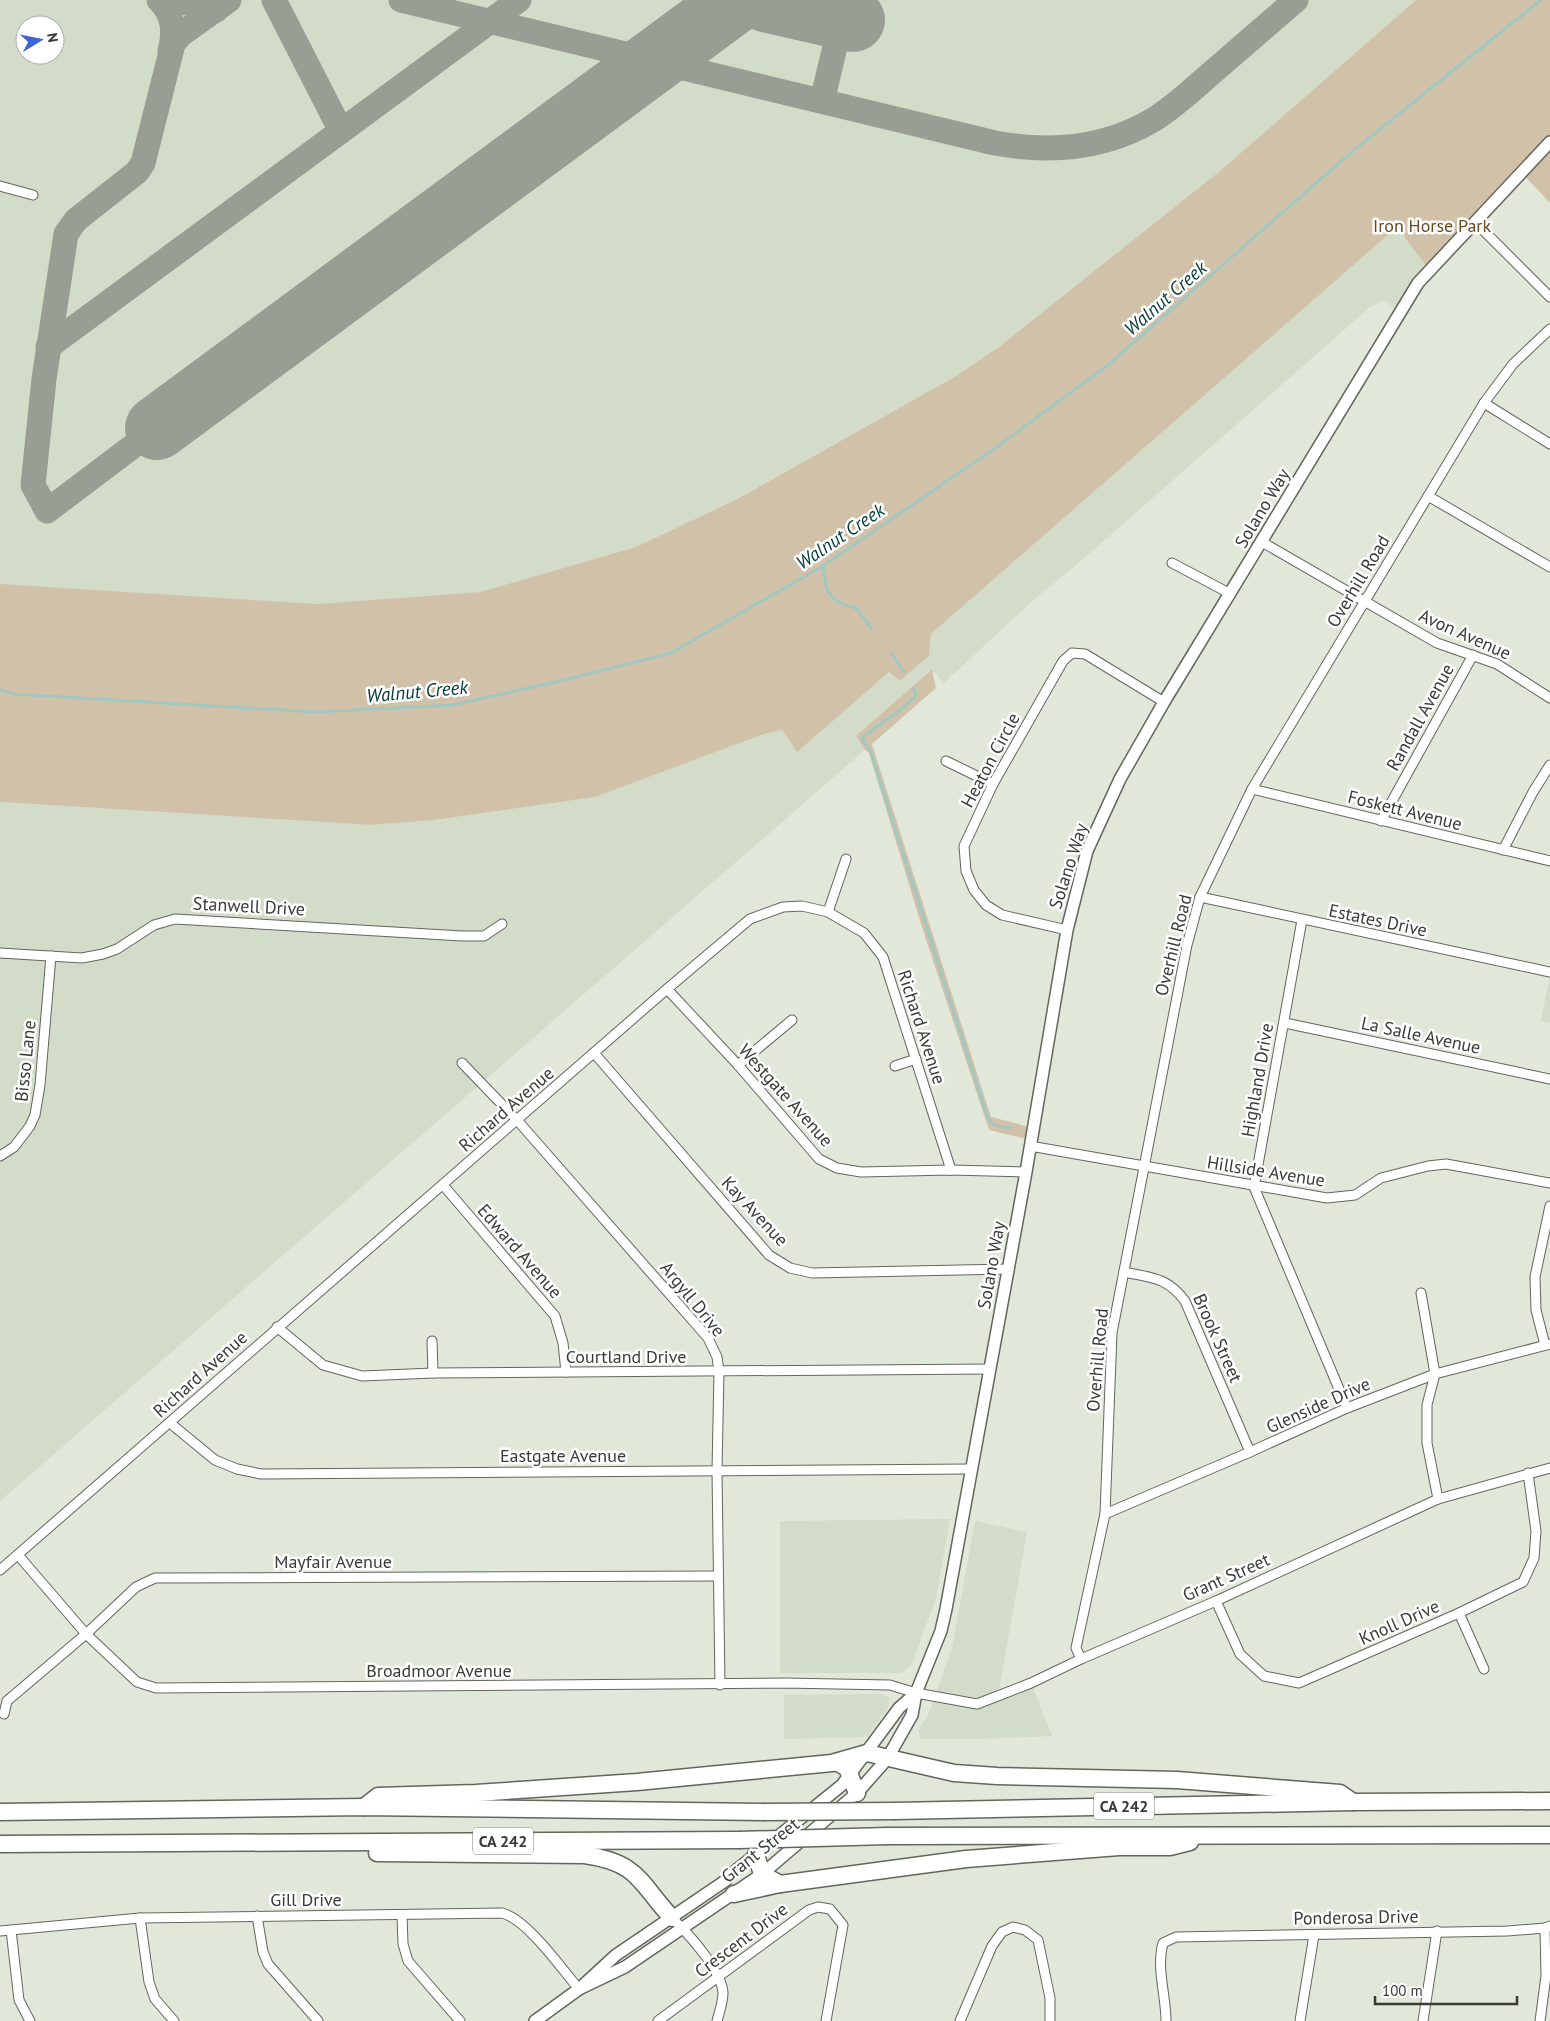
<svg xmlns="http://www.w3.org/2000/svg" width="1550" height="2021" font-family="'PT Sans',sans-serif">
  <style>
    .built { fill: #d2dcc8; fill-rule: evenodd }
    .green { fill: #d2c1a9 }
    .lines { fill: none; stroke-linecap: round; stroke-linejoin: round }
    .stream { stroke: #a1c7c1; stroke-width: 3 }
    .taxiway { stroke: #989e94; stroke-width: 25 }
    .runway { stroke: #989e94; stroke-width: 64 }
    .minor-casing { stroke: #61675b; stroke-width: 11 }
    .tertiary-casing { stroke: #61675b; stroke-width: 14 }
    .motorway-casing { stroke: #61675b; stroke-width: 19 }
    .minor { stroke: #fff; stroke-width: 9 }
    .tertiary { stroke: #fff; stroke-width: 11 }
    .motorway { stroke: #fff; stroke-width: 16 }
    .motorway-bridge-casing { stroke: #61675b; stroke-width: 19; stroke-linecap: butt }
    .motorway-bridge { stroke: #fff; stroke-width: 16 }
    .labels { text-anchor: middle; dominant-baseline: central; stroke-width: 5; stroke-linejoin: round; paint-order: stroke }
    .shield { fill: #fff; stroke: #747672; stroke-width: 1 }
    .shield-label { font-size: 16px; font-weight: bold; fill: #393b36 }
    .park-label { font-size: 18px; fill: #674a1f; stroke: #fff }
    .street-label { font-size: 18px; fill: #393b36; stroke: #fff }
    .water-label { font-size: 19px; font-style: italic; fill: #003a35; stroke: #fff }
  </style>
  <rect width="100%" height="100%" fill="#e1e8da"/>
  <g class="built">
    <path d="M0 0H1416L1220 171 1000 346 956 376 736 499 636 547 480 592 317 604 0 586ZM25 25H55V55H25Z"/>
    <polygon points="1397,227 1430,271 1399,312 1384,300 1369,308 1073,568 1038,596 944,683 931,669 856,736 865,750 0,1501 0,802 371,825 434,820 595,797 764,734 782,730 797,751 889,672 900,681 929,656 931,634"/>
    <polygon points="1550,975 1550,1023 1541,1021"/>
    <polygon points="950,1519 936,1598 911,1666 900,1673 780,1673 780,1521"/>
    <polygon points="975,1521 1027,1532 998,1696 1031,1683 1052,1736 978,1739 920,1739 919,1731 921,1725 927,1718 952,1648"/>
    <polygon points="882,1694 889,1698 889,1706 867,1737 784,1739 784,1695"/>
  </g>
  <g class="green">
    <polygon points="1416,0 1550,0 1550,203 1522,173 1430,271 1397,227 931,634 929,656 900,681 889,672 797,752 782,730 764,734 595,797 434,820 371,825 0,802 0,584 317,604 480,592 636,547 737,499 956,376 1000,346 1220,171"/>
    <polygon points="932,669 936,688 872,744 991,1117 1033,1128 1031,1140 989,1130 921,924 869,753 865,750 856,736"/>
  </g>
  <g class="lines">
    <g class="stream">
      <polyline points="823,566 827,590 834,599 842,604 856,608 872,629"/>
      <polyline points="891,652 904,672"/>
      <path d="M914 688 916 696 904 707 863 737 864 742 870 750 985 1110C991 1127 993 1126 1011 1128"/>
      <polyline points="0,690 14,694 316,712 453,705 564,680 671,653 823,566 994,449 1108,365 1353,151 1541,0"/>
    </g>
    <g class="taxiway">
      <path d="M159 0C174 15 175 32 170 51"/>
      <polyline points="175,0 216,10"/>
      <polyline points="274,0 341,131"/>
      <path d="M401 0 995 143C1049 153 1104 149 1153 120 1176 106 1195 87 1215 70 1242 47 1269 23 1296 0"/>
      <polyline points="822,101 842,18"/>
      <polyline points="48,347 519,0"/>
      <polyline points="157,428 47,511 33,485 44,379 66,234 76,220 137,172 143,163 173,44 180,35 229,0"/>
    </g>
    <g class="runway">
      <polyline points="765,0 853,20"/>
      <polyline points="157,428 737,0"/>
    </g>
    <g class="minor-casing">
      <g id="minor">
        <polyline points="0,186 33,195"/>
        <polyline points="1476,223 1550,297"/>
        <polyline points="1484,403 1550,444"/>
        <polyline points="1428,496 1550,567"/>
        <polyline points="1262,542 1437,643 1497,664 1550,698"/>
        <polyline points="1172,563 1229,593"/>
        <polyline points="946,761 993,784"/>
        <polyline points="1252,789 1550,861"/>
        <polyline points="1381,821 1473,655"/>
        <polyline points="1503,850 1533,792 1550,765"/>
        <polyline points="1200,897 1550,972"/>
        <polyline points="828,912 846,859"/>
        <polyline points="1302,920 1254,1187 1347,1408"/>
        <polyline points="1067,930 1002,915 986,905 974,890 966,871 964,846 993,784 1063,661 1072,653 1085,654 1164,702"/>
        <polyline points="0,953 82,958 103,954 117,949 154,925 175,919 462,936 484,936 502,924"/>
        <polyline points="667,989 738,1065 819,1159 837,1168 861,1172 951,1170 1026,1172"/>
        <polyline points="1285,1023 1550,1079"/>
        <polyline points="594,1053 769,1255 790,1268 812,1273 1009,1269"/>
        <polyline points="462,1063 517,1120 708,1338 717,1357 719,1371 717,1471 720,1685"/>
        <polyline points="738,1065 792,1020"/>
        <polyline points="895,1066 916,1059"/>
        <polyline points="1030,1146 1327,1198 1355,1195 1381,1178 1428,1166 1446,1164 1550,1183"/>
        <polyline points="0,1156 14,1147 30,1126 35,1115 40,1085 51,956"/>
        <polyline points="443,1185 555,1316 563,1343 566,1372"/>
        <path d="M1124 1272C1152 1278 1167 1277 1185 1301L1250 1452"/>
        <polyline points="1421,1293 1435,1374 1427,1405 1427,1443 1438,1499"/>
        <polyline points="277,1327 323,1365 362,1376 433,1373 990,1369"/>
        <polyline points="432,1341 433,1373"/>
        <polyline points="1545,1345 1536,1310 1535,1277 1550,1206"/>
        <polyline points="170,1423 215,1460 237,1469 261,1474 972,1469"/>
        <polyline points="1105,1514 1250,1452 1347,1408 1435,1374 1550,1344"/>
        <polyline points="18,1555 86,1634 137,1682 156,1688 784,1683 890,1685 916,1693 977,1704 1031,1683 1081,1659 1216,1601 1438,1499 1550,1468"/>
        <polyline points="0,1570 667,989 750,919 783,907 802,906 828,912 864,933 883,957 951,1170"/>
        <polyline points="1216,1601 1240,1654 1264,1676 1299,1683 1459,1613 1523,1582 1534,1558 1536,1531 1528,1473"/>
        <polyline points="1459,1613 1484,1669"/>
        <polyline points="1081,1659 1076,1648 1105,1514 1112,1333 1187,945 1200,897 1252,789 1484,403 1513,364 1550,329"/>
        <polyline points="4,1714 7,1701 86,1634 136,1587 155,1578 718,1576"/>
        <polyline points="402,1915 403,1944 408,1961 460,2021"/>
        <polyline points="257,1916 263,1952 268,1964 318,2021"/>
        <polyline points="140,1918 149,1982 155,1999 174,2021"/>
        <path d="M678 1924C692 1938 722 1972 723 1993 723 2002 719 2013 717 2021"/>
        <polyline points="11,1930 19,2000 30,2021"/>
        <path d="M0 1931 140 1918 502 1913C527 1919 561 1968 579 1989"/>
        <polyline points="658,2021 809,1910 818,1907 830,1909 843,1925 826,2021"/>
        <polyline points="960,2021 992,1946 1002,1932 1013,1927 1025,1930 1038,1940 1050,1998 1050,2021"/>
        <path d="M1166 2021C1166 1995 1156 1968 1163 1943L1176 1937 1507 1931 1545 1928 1550 1926"/>
        <polyline points="1300,2021 1314,1935"/>
        <polyline points="1423,2021 1437,1931"/>
        <polyline points="1540,2021 1546,1976 1545,1928"/>
      </g>
    </g>
    <g class="tertiary-casing">
      <g id="tertiary">
        <polyline points="579,1989 625,1967 762,1874 857,1793 887,1759 912,1715 916,1693 941,1631 946,1609 1026,1172 1067,930 1087,851 1120,779 1164,702 1418,283 1550,142"/>
        <polyline points="535,2021 579,1989 616,1955 725,1881 734,1872 842,1785 899,1708 916,1693"/>
      </g>
    </g>
    <g class="motorway-casing">
      <g id="motorway">
        <polyline points="836,1762 847,1768 857,1793"/>
        <polyline points="364,1807 378,1796 476,1793 637,1782 832,1763 867,1753 954,1773 997,1776 1177,1780 1340,1793 1353,1802"/>
        <polyline points="895,1811 1353,1802 1550,1801"/>
        <polyline points="0,1812 364,1807 763,1812"/>
        <polyline points="888,1836 1550,1835"/>
        <polyline points="0,1844 739,1840"/>
        <path d="M377 1853 585 1855C640 1863 639 1883 672 1918"/>
        <polyline points="756,1855 762,1874 780,1884"/>
        <polyline points="734,1894 780,1884 966,1859 1119,1847 1170,1847 1190,1842"/>
      </g>
    </g>
    <use href="#minor" class="minor"/>
    <use href="#tertiary" class="tertiary"/>
    <use href="#motorway" class="motorway"/>
    <g class="motorway-bridge-casing">
      <g id="motorway-bridge">
        <polyline points="763,1812 895,1811"/>
        <polyline points="739,1840 888,1836"/>
      </g>
    </g>
    <use href="#motorway-bridge" class="motorway-bridge"/>
  </g>
  <g class="labels">
    <g class="shield">
      <rect x="1094" y="1792.5" width="60" height="27" rx="4"/>
      <rect x="473" y="1827.5" width="60" height="27" rx="4"/>
    </g>
    <g class="shield-label">
      <text x="1124" y="1806">CA 242</text>
      <text x="503" y="1841">CA 242</text>
    </g>
    <g class="park-label">
      <text x="1432" y="225">Iron Horse Park</text>
    </g>
    <g class="street-label">
      <text transform="translate(1262 508) rotate(-59)">Solano Way</text>
      <text transform="translate(1358 581) rotate(-59)">Overhill Road</text>
      <text transform="translate(1465 634) rotate(24)">Avon Avenue</text>
      <text transform="translate(1420 717) rotate(-61)">Randall Avenue</text>
      <text transform="translate(990 760) rotate(-62)">Heaton Circle</text>
      <text transform="translate(1405 810) rotate(14)">Foskett Avenue</text>
      <text transform="translate(1068 866) rotate(-72)">Solano Way</text>
      <text transform="translate(249 906) rotate(3)">Stanwell Drive</text>
      <text transform="translate(1378 920) rotate(12)">Estates Drive</text>
      <text transform="translate(1173 945) rotate(-76)">Overhill Road</text>
      <text transform="translate(922 1027) rotate(72)">Richard Avenue</text>
      <text transform="translate(1421 1035) rotate(12)">La Salle Avenue</text>
      <text transform="translate(25 1061) rotate(-84)">Bisso Lane</text>
      <text transform="translate(1257 1080) rotate(-80)">Highland Drive</text>
      <text transform="translate(786 1095) rotate(48)">Westgate Avenue</text>
      <text transform="translate(506 1109) rotate(-41)">Richard Avenue</text>
      <text transform="translate(1266 1171) rotate(9)">Hillside Avenue</text>
      <text transform="translate(755 1211) rotate(47)">Kay Avenue</text>
      <text transform="translate(520 1251) rotate(49)">Edward Avenue</text>
      <text transform="translate(991 1265) rotate(-80)">Solano Way</text>
      <text transform="translate(693 1299) rotate(51)">Argyll Drive</text>
      <text transform="translate(1218 1338) rotate(66)">Brook Street</text>
      <text x="626" y="1356">Courtland Drive</text>
      <text transform="translate(1097 1360) rotate(-85)">Overhill Road</text>
      <text transform="translate(200 1374) rotate(-42)">Richard Avenue</text>
      <text transform="translate(1318 1405) rotate(-24)">Glenside Drive</text>
      <text x="563" y="1455">Eastgate Avenue</text>
      <text x="333" y="1561">Mayfair Avenue</text>
      <text transform="translate(1226 1577) rotate(-24)">Grant Street</text>
      <text transform="translate(1399 1622) rotate(-24)">Knoll Drive</text>
      <text x="439" y="1670">Broadmoor Avenue</text>
      <text transform="translate(760 1850) rotate(-38)">Grant Street</text>
      <text x="306" y="1899">Gill Drive</text>
      <text transform="translate(1356 1917) rotate(-1)">Ponderosa Drive</text>
      <text transform="translate(741 1940) rotate(-37)">Crescent Drive</text>
    </g>
    <g class="water-label">
      <text transform="translate(1165 298) rotate(-41)">Walnut Creek</text>
      <text transform="translate(840 536) rotate(-34)">Walnut Creek</text>
      <text transform="translate(417 691) rotate(-5)">Walnut Creek</text>
    </g>
  </g>
  <g transform="translate(40 40) rotate(80)"><circle r="24" fill="#ffffff" stroke="#b0b1af"/>
  <path d="M0-4L9 19L0 12L-9 19Z" fill="#3f65d7"/>
  <text y="-8" font-size="14" font-weight="bold" text-anchor="middle" fill="#393b36">N</text>
  </g>
  <path d="M1375 1996v8h142v-8" fill="none" stroke="#393b36" stroke-width="2.5"/>
  <text x="1382" y="1996" font-size="15" fill="#393b36" stroke="#ffffff" stroke-width="4" paint-order="stroke">100 m</text>
</svg>
